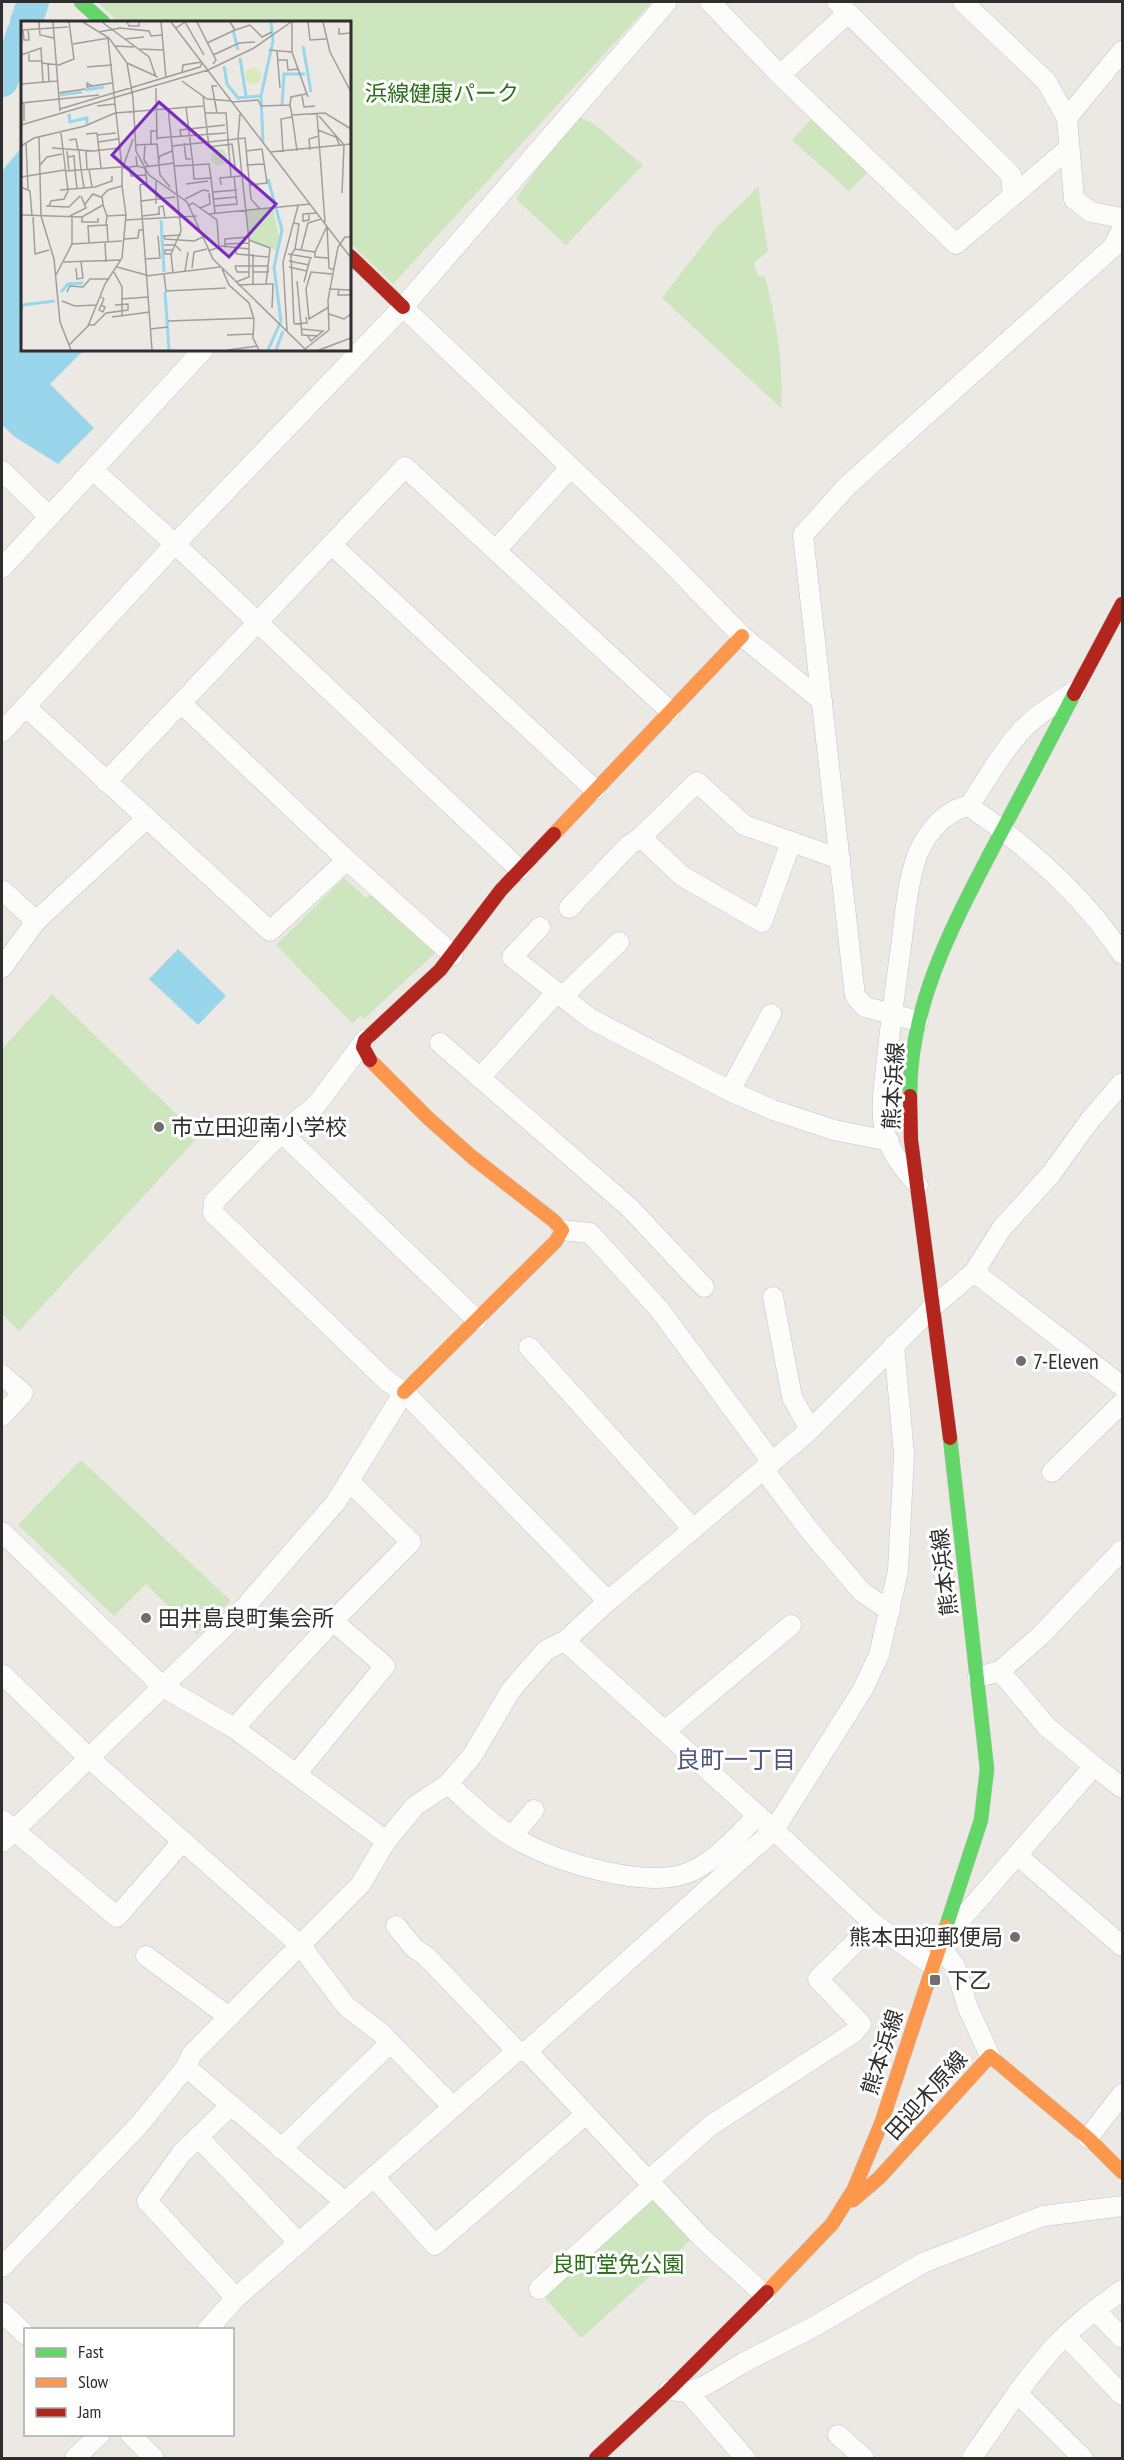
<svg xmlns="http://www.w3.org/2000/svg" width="1124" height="2460" font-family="'PT Sans Narrow','Noto Sans JP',sans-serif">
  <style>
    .green { fill: #cee6be }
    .water { fill: #99d6ec }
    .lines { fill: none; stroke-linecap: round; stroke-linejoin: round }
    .river { stroke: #99d6ec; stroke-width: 32 }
    .street-casing { stroke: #c5c4c5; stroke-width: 21 }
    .fast-casing { stroke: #c5c4c5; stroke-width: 15 }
    .slow-casing { stroke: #c5c4c5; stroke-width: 15 }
    .jam-casing { stroke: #c5c4c5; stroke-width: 15 }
    .street { stroke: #fcfcfb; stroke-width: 20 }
    .fast { stroke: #63d668; stroke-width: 14 }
    .slow { stroke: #ff974d; stroke-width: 14 }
    .jam { stroke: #b3261e; stroke-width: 14 }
    .poi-dot { fill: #706f6e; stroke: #fff; stroke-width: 2 }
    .labels { text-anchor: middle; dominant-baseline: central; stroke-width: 6; stroke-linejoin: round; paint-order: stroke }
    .park-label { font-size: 22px; fill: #2c6e1b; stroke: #fff }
    .street-label { font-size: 22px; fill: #2e2e2e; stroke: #fff }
    .poi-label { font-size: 22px; fill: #2e2e2e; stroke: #fff; text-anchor: start }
    .neighbourhood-label { font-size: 24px; fill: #4d5680; stroke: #fff }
    .inset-river { fill: none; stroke: #99d6ec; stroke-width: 3 }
    .inset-road { fill: none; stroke: #a09e9b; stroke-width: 1.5 }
    .view { fill: #7b2cbf; fill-opacity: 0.15; stroke: #7b2cbf; stroke-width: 3 }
    .inset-edge { fill: none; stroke: #2e2e2e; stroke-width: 3 }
  </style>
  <rect width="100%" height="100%" fill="#ece8e4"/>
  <g class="green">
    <polygon points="97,2 652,2 393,284 350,243 350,22 119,22"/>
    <polygon points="816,114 871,169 849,191 792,140"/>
    <polygon points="574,115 594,124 643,165 566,245 516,199"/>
    <path d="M758 187 768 251 754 263 757 275 765 277C776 319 784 364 781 408L662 298 715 229Z"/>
    <polygon points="344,878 366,898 372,893 436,952 364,1019 360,1016 352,1023 276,945"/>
    <polygon points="52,994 199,1136 19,1331 2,1314 2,1049"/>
    <polygon points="81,1460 231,1601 197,1634 146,1584 114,1616 18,1525"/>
    <polygon points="653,2190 695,2236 581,2338 540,2292"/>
  </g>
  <g class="water">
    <polygon points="22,147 22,350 84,350 50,384 94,428 58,464 15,437 2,425 2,171"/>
    <polygon points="178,949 226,996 198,1025 149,979"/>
  </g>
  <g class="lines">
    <g class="river">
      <polyline points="26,22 33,2"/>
      <polyline points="2,81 17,51 22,34"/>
    </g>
    <g class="street-casing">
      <g id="street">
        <polyline points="710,2 780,75 956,244 1069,148"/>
        <polyline points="837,2 1011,175 1013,196"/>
        <polyline points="963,2 1046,81 1067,118 1074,199 1091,212 1122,218"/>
        <polyline points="780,75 848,13"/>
        <polyline points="1067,118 1122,51"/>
        <polyline points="403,307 666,558 742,636 822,701"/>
        <polyline points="93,470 175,544 520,870"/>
        <polyline points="2,471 49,516"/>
        <polyline points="332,545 595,790"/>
        <polyline points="496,550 570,468"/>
        <polyline points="2,568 203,350"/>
        <polyline points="181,703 347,860 453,955"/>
        <polyline points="26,707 270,931 347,860"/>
        <polyline points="2,732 175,544 403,307 667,2"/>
        <polyline points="106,782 405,467 670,711"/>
        <path d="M969 806C1027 846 1083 895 1122 954"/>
        <polyline points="641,837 682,876 762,922 791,842"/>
        <polyline points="2,890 36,921"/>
        <polyline points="569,908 629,845 641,837 697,782 744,825 840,859"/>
        <polyline points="540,927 512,957 591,1019 730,1091 773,1110 834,1130 889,1141"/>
        <polyline points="2,968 36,921 146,819"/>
        <polyline points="563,996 619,942"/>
        <polyline points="918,1021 865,1007 855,996 803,535 847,486 1113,247 1122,229"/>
        <polyline points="365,1040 317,1104 274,1140 214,1202 213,1213 387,1381 404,1392"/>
        <polyline points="440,1043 630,1208 704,1287"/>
        <polyline points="480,1078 557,992"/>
        <polyline points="730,1091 771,1014"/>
        <polyline points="282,1133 477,1320"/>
        <path d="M918 1185C903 1169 887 1149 884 1127 880 1101 886 1074 888 1049 892 1012 897 976 902 939 905 914 907 887 915 862 922 838 943 810 969 806 987 779 1003 749 1026 726 1040 712 1058 702 1075 691"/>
        <polyline points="562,1230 590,1233 659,1309 772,1462"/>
        <polyline points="974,1272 1122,1386"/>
        <polyline points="773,1297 792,1397 810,1430"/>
        <polyline points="529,1347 693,1529"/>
        <polyline points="2,1375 23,1393 2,1416"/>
        <polyline points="764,1470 810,1531 862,1592 890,1611"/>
        <polyline points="1052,1472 1122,1403"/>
        <polyline points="2,1532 163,1687 234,1728 386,1841"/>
        <polyline points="565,1641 774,1830 874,1924 932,1965"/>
        <polyline points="1000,1671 1047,1727 1094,1766"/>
        <polyline points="2,1674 89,1758 301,1946 346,2006 381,2033 453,2107"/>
        <polyline points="978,1677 1000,1671 1040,1636 1122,1550"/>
        <polyline points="234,1728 333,1621 411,1542 349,1481"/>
        <polyline points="665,1731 791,1625"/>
        <polyline points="296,1774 385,1666 333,1621"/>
        <path d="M448 1784C471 1804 493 1827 520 1841 559 1863 651 1891 692 1871 718 1859 738 1835 758 1815"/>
        <polyline points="2,1820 117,1917 182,1842"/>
        <polyline points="512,1836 534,1810"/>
        <polyline points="2,1842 244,1608 336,1502 404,1392 608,1601"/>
        <polyline points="1017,1855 1122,1946"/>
        <polyline points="396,1926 414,1948 426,1956 517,2051"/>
        <polyline points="146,1956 229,2017"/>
        <polyline points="990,2056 968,2008 955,1966 939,1945 1094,1766 1122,1788"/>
        <polyline points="186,2067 345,2202"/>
        <polyline points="230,2106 181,2154 147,2201 236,2298"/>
        <polyline points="198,2137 299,2243"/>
        <polyline points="1088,2138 1122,2094"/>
        <polyline points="281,2149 390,2043"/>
        <polyline points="374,2177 435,2245 586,2114"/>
        <polyline points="648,2181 710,2126 853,2033 861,2024 818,1979 874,1924"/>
        <polyline points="2,2267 139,2125 186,2067 192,2054 361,1884 386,1841 415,1806 448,1784 472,1756 511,1690 546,1650 565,1641 608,1601 810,1430 934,1306 974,1272 1002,1228 1051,1174 1090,1120 1122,1083"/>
        <polyline points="539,2289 653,2186"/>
        <polyline points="765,2295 701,2237 527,2051 774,1830 863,1689 879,1655 898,1571 904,1454 894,1345"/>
        <polyline points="1095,2310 1122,2338"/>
        <polyline points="2,2312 26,2335"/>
        <polyline points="207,2330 236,2298 517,2051 527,2051"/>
        <polyline points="1066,2336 1122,2395"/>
        <polyline points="669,2390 688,2392 706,2385 743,2363 815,2326 923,2263 1043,2216 1122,2206"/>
        <polyline points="688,2392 745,2458"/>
        <polyline points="1017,2393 1083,2458"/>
        <polyline points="130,2434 154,2458"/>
        <polyline points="838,2435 864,2458"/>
        <polyline points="75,2458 100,2434"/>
        <path d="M972 2458C998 2420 1024 2381 1055 2346 1074 2325 1099 2307 1122 2290"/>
      </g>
    </g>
    <g class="fast-casing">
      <g id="fast">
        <polyline points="81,2 103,22"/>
        <path d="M910 1096C909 1004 954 923 995 844 1022 794 1048 744 1074 694"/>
        <polyline points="946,1927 981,1820 987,1769 950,1438"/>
      </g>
    </g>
    <g class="slow-casing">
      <g id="slow">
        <polyline points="554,834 742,636"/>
        <polyline points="370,1060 428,1118 472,1157 554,1221 562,1230 556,1241 404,1392"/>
        <polyline points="853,2200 879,2178 990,2056 1088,2138 1122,2172"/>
        <polyline points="767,2292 832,2224 854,2189 881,2124 946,1927"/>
      </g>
    </g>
    <g class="jam-casing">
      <g id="jam">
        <polyline points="350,256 403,307"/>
        <polyline points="1074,694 1122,604"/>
        <polyline points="370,1060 363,1047 365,1040 440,970 501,890 554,834"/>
        <polyline points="910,1096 911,1140 950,1438"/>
        <polyline points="596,2458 669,2390 767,2292"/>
      </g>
    </g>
    <use href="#street" class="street"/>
    <use href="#fast" class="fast"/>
    <use href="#slow" class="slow"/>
    <use href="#jam" class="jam"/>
  </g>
  <g class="poi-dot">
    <circle cx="159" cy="1127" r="6"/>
    <circle cx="1021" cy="1361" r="6"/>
    <circle cx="146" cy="1618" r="6"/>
    <circle cx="1015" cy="1937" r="6"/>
    <rect x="929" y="1974" width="12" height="12" rx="3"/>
  </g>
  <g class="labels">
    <g class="park-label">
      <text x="442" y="93">浜線健康パーク</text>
      <text x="618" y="2264">良町堂免公園</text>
    </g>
    <g class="street-label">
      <text transform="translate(893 1086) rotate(-87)">熊本浜線</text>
      <text transform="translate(944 1572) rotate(-97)">熊本浜線</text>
      <text transform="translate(882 2052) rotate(-72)">熊本浜線</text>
      <text transform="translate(926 2095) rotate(-48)">田迎木原線</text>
    </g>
    <g class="poi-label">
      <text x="171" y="1127">市立田迎南小学校</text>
      <text x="1033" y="1361">7-Eleven</text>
      <text x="158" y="1618">田井島良町集会所</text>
      <text x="1003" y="1937" text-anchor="end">熊本田迎郵便局</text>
      <text x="947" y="1980">下乙</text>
    </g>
    <g class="neighbourhood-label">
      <text x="736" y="1759">良町一丁目</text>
    </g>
  </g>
  <g transform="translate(21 21)">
    <rect width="330" height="330" fill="#ece8e4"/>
    <path d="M190 136a8 8 0 1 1 16 0a8 8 0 1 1-16 0ZM252 187 259 222 257 230 228 218 225 190Z" fill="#cee6be"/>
    <path d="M224 55a8 8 0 1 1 16 0a8 8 0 1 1-16 0Z" fill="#d9eabb"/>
    <path class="inset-river" d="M212 9 217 29M282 25 290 71M219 37 225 75M203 45 206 63 217 77 239 75M64 69 83 66M39 74 61 71M261 84 263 53H284M48 93 49 101 66 97V103M242 121 240 75 252 20 250 1M140 199 143 251M40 271 47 263 62 262M144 271 148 329M0 292 1 284 34 280M247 329 260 300 253 246 261 209 247 158M255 329 262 310"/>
    <path class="inset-road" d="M18 1 19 14 33 17M32 1 39 90M62 1 88 17 106 42 112 77 115 130 128 154 166 181 192 238 285 329M81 1 128 36 135 56M106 1 108 5H118V1M140 1 145 57M150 1 330 237M176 1 195 39 192 43M209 1 214 9 229 4 241 16 251 11M271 1V31L287 76M287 1 289 19 305 18M302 1 309 31 330 71M155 7 164 1 183 34M318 7V13L330 12M0 9 47 6M2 9 3 19H8L7 8M78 11 99 7 128 10 130 15 141 14M87 18 101 147M104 18 123 16M186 22 214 9M52 23 88 17M94 25 113 26M117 28 142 29M248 29 271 31M256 30 259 67M8 33V40H20M0 34 20 27 22 61M192 34 218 22 234 21M257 39H266L267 49 278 48M20 42 38 44 53 38 48 1M27 42 28 61M106 42 137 56M66 46 91 44M161 52 162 44 181 41M161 60 186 78 210 80M0 63 36 60M71 65 66 62V66L71 65 91 62M135 67 136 119M37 72 64 68M182 75 188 126 211 123 214 146M281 75 283 86 294 85M211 81 237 79 240 85 269 84 270 76 285 73M0 82 78 74M3 82V100M269 84 271 94 304 92 330 108M76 85 94 83M147 87 160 210 150 233 152 252M39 88 179 46 181 42M184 92H205L210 156M196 92 191 65H196M296 93 304 201M271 94 276 130M298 95 323 124 321 172M0 104 187 49 233 27 270 1M297 109 315 116 319 125M65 113 76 112 80 147M76 114 95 112M160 115 159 109 204 104M18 116 20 195M136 117 205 112M48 119 55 118 57 129M77 121 97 118M5 122 7 168M163 122 165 138H170M124 123 123 139 127 145M130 123V110H136M114 124 136 123 139 154 149 166M0 125 13 117 64 105 94 92 182 85M151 125 224 117 230 178 239 188M31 127 72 130 98 127M58 129 60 149M289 129 288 118 298 115M46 130 48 150M65 130 66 148M225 130 241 128 246 162 228 164M249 131 330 123M262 131 260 98 271 96M47 136 53 135 54 149M137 141 139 135 151 130M19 144 26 136 41 133M225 144 243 143M116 145 124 147 126 162 119 164 120 180 131 329M154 145 172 144 165 86M102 146 112 118M108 146 110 155 125 154M123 146 153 142M60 148 63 167M68 148 71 166M54 149 56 168M45 150 100 146M0 156 44 149M190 157 188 143 172 144 173 158 190 157 194 192M135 160V183M165 163 187 160M200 164 199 157 220 155M0 166 9 170 11 195M39 169 74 166 91 160V155M192 171 216 169M164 178 182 169 188 170M193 178 215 176M120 180 154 176M64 183 72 173 82 177M82 184 86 195 105 194M168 184 172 182 196 199 198 227M25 185 48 186 59 175M28 185 30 180 43 178 47 170 40 112M193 185 216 183 213 155M179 187 189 183 188 172M138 193V186L142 185 144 197M187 193 289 183M288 193V199L282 200V193L296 192M0 194 61 196 82 184 81 175 87 169 101 165V147L116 145 115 135M20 195 33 238 39 301 50 329M49 195 65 187 60 175M121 195 139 193M12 196 14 233 28 229M61 196V201H77V197M104 199 176 195M272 202 278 203 274 228M86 203 87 221M160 214 143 215 144 218 173 220 182 216M103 218 117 217 118 209H122M84 221 85 241M68 222 67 205 85 204 86 195M51 223 101 220M204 223 228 222M143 224H154L160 230M204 227V218L228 216M213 228 216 233 247 236M280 229 287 202 300 198M187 230 201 225 228 228M294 231 306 205 308 247 313 249M150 233H144V229H152M232 233V263M267 233 291 237M124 238 139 237 137 215M268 240 288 244M43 241 99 239M214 245H247M214 245 216 251H228M96 246 125 254M268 246 286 250M55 247 56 258 62 257 60 241M171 247 173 231 186 228M201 248 208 264 228 282 233 298 232 317 238 329M164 250 167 231M93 251 101 266V294M232 251H247V247M143 253 145 270 205 267M35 254 51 223V196M125 255 199 246M276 260 281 314 297 315M215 261 228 256V219M283 261 289 238M245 263H252L251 287M217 264 245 263 249 227 228 219 217 117 219 93M308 268 330 269M318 268 317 274H330M46 271 49 265 62 266 69 258H88M100 278 127 276M41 280 54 285 76 284M80 284 84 286 82 291 78 289 82 280 83 278 80 276M308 286 288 298 285 268 290 251 311 253M308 293 323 298 330 293M91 296 129 291M147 300 233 297M273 303 270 234 274 228 294 231V236L307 237M273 303 286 302 285 296M68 304H73L85 292 107 289V283L94 284M129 308 147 306M280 308 302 310 290 320 286 314M266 310 262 241 277 185M206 314 232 313M48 324 67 305 84 263 101 237 105 194 101 165M284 328 308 309 307 279 317 226 324 216H330M207 329 236 325M298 329 330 317"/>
    <path class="view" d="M138 81 255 183 208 236 91 134Z"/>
    <rect width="330" height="330" class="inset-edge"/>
  </g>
  <rect width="1124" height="2460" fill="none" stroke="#2e2e2e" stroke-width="6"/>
  <rect x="24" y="2328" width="210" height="108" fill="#ffffff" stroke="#ababab" stroke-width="1.5"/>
  <rect x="36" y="2348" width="30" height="9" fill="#63d668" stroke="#ababab" stroke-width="1.5"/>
  <text x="78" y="2358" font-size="18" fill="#2e2e2e">Fast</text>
  <rect x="36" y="2378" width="30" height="9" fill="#ff974d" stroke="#ababab" stroke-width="1.5"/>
  <text x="78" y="2388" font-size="18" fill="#2e2e2e">Slow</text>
  <rect x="36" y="2408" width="30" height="9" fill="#b3261e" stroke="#ababab" stroke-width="1.5"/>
  <text x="78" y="2418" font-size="18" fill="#2e2e2e">Jam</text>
</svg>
